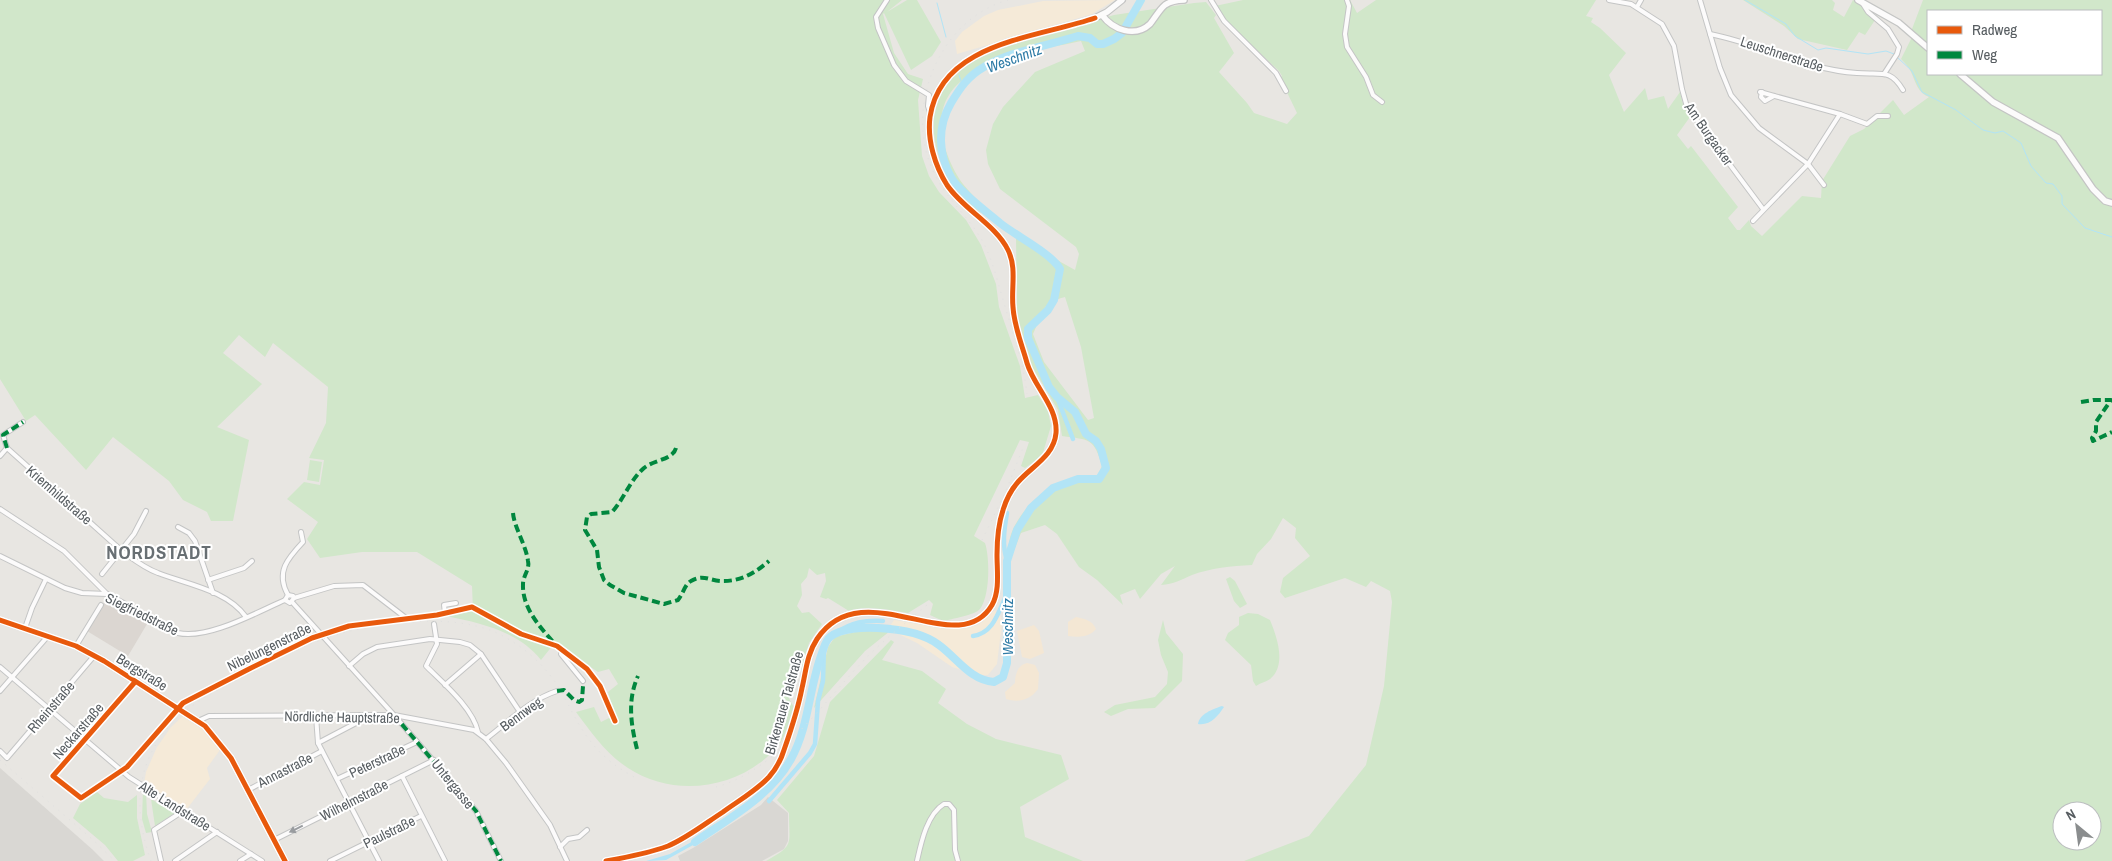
<svg xmlns="http://www.w3.org/2000/svg" width="2112" height="861" font-family="'Archivo Narrow',sans-serif">
  <style>
    .commercial { fill: #f5ead8 }
    .industrial { fill: #d9d7d3 }
    .education { fill: #dbd6d1 }
    .green { fill: #d1e7ca; fill-rule: evenodd }
    .sand { fill: #f4e7d4 }
    .water { fill: #b2e4f6 }
    .lines { fill: none; stroke-linecap: round; stroke-linejoin: round }
    .stream { stroke: #b2e4f6; stroke-width: 1 }
    .canal { stroke: #b2e4f6; stroke-width: 4.5 }
    .river { stroke: #b2e4f6; stroke-width: 8 }
    .minor-casing { stroke: #c4c5c5; stroke-width: 6 }
    .secondary-casing { stroke: #c4c5c4; stroke-width: 8 }
    .minor { stroke: #fcfbfb; stroke-width: 4 }
    .secondary { stroke: #fcfbfb; stroke-width: 5.5 }
    .rail { stroke: #e0e0e0; stroke-width: 1; stroke-dasharray: 1 6; stroke-linecap: butt }
    .quiet { stroke: #00873e; stroke-width: 4; stroke-dasharray: 8 4; stroke-linecap: butt }
    .cycleway-casing { stroke: #fff; stroke-width: 8 }
    .cycleway { stroke: #e8590c; stroke-width: 5 }
    .oneway { fill: #999c9f }
    .labels { text-anchor: middle; dominant-baseline: central; stroke-width: 4; stroke-linejoin: round; paint-order: stroke }
    .street-label { font-size: 14px; fill: #575d61; stroke: #fff }
    .water-label { font-size: 15px; font-style: italic; fill: #2e7ba6; stroke: #fff }
    .district-label { font-size: 19px; font-weight: bold; letter-spacing: 1px; fill: #686f73; stroke: #fff }
  </style>
  <rect width="100%" height="100%" fill="#e8e6e2"/>
  <g class="commercial">
    <polygon points="1115,0 1092,14 957,54 955,41 962,32 984,16 998,10 1043,1"/>
    <polygon points="995,610 1001,617 1002,623 997,664 988,675 979,675 952,667 917,643 888,629 894,620 954,629 977,625"/>
    <polygon points="184,715 210,735 220,750 207,768 210,779 186,810 144,783 146,772 157,747 171,727"/>
  </g>
  <g class="industrial">
    <polygon points="0,768 93,850 104,861 0,861"/>
    <polygon points="768,797 788,813 788,841 784,849 762,861 680,861 678,856 693,848 761,805"/>
  </g>
  <polygon class="education" points="106,600 147,624 128,656 87,631"/>
  <g class="green">
    <path d="M0 0H902L887 12 907 0H917L941 42 932 56 911 70 884 13 883 14 894 53 908 74 923 79 918 100 922 156 929 176 939 192 966 220 981 245 996 284 999 307 1020 366 1025 398 1038 395 1048 411 1051 426 1042 456 1025 468 1021 466 1029 442 1020 440 974 536 985 543C990 558 990 596 980 609 975 615 951 619 943 621L930 615 933 604 929 600 908 613C888 610 869 607 849 611L828 598 826 599 820 597 826 581 825 573 817 575 809 568 807 577 801 584 802 595 797 606 802 613 809 612 822 624 809 643 802 669 797 663 802 654 799 652C787 667 781 690 794 707 789 719 786 737 778 746 741 789 675 799 628 768 606 754 591 732 576 712L594 707 601 722 615 715 608 692 618 684 609 669 598 672 573 655 553 645 541 660C518 631 480 623 446 616L473 611 472 586 417 552H362L320 558 307 539 318 522 287 499 304 482 320 485 324 460 309 458 326 423 328 387 273 343 265 357 239 335 223 353 262 384 217 427 249 440 233 521H211L207 512 183 500 169 481 113 437 86 470 35 415 26 421 0 379Z"/>
    <path d="M1243 0H1350L1357 13 1376 0H1596L1586 16 1593 18 1591 22 1600 28 1626 53 1609 75 1624 112 1645 88 1648 100 1664 96 1668 109 1680 92 1683 104 1690 117 1677 135 1688 149 1691 146 1738 207 1728 218 1737 230H1740L1749 220 1751 226 1762 236 1802 196 1821 198 1822 181 1850 136 1864 129 1893 100 1904 115 1929 97C1918 93 1916 83 1911 72 1909 67 1905 63 1901 59L1912 37V29L1923 0H2112V861H1244L1309 836 1366 765 1384 686 1392 602 1390 591 1371 581 1366 587 1345 578 1285 598 1280 592 1283 578 1310 556 1295 538 1296 528 1283 518 1271 539 1257 554 1252 565C1231 566 1211 568 1192 575 1181 580 1174 584 1161 585L1175 566 1161 574 1140 599 1135 589 1120 595 1123 605 1097 580 1079 567 1057 534 1045 525 1021 533 1010 560C1010 555 1008 550 1009 545 1010 524 1033 497 1051 488 1065 481 1082 480 1096 478L1102 466C1094 438 1090 440 1062 436L1058 410 1030 363 1017 317 1016 237 1075 270 1079 254 1076 247 1000 189 988 164 986 150 993 124 1003 107 1035 72 1085 51 1081 41C1055 47 1027 50 1003 59 984 66 960 77 949 95 932 121 946 161 963 184 970 193 979 201 986 209L978 214C969 205 959 197 953 186 929 148 923 101 960 68 970 60 983 55 994 50L1114 15 1194 3 1206 2 1216 15 1214 18 1234 53 1219 72 1247 103 1254 113 1287 124 1297 113 1280 78 1282 76 1279 71 1226 21 1215 6ZM1928 11H2101V74H1928ZM1065 297 1081 347 1094 418 1088 420 1044 362 1033 334C1043 313 1039 304 1065 297ZM2062 811H2092V841H2062Z"/>
    <polygon points="1743,0 1832,0 1835,3 1833,10 1844,17 1853,0 1877,17 1865,35 1859,32 1847,50 1798,39 1784,26"/>
    <polygon points="310,460 322,462 319,482 307,480"/>
    <polygon points="1230,577 1235,581 1247,604 1240,608 1234,601 1226,579"/>
    <path d="M1248 613 1258 614 1270 620C1277 637 1287 665 1270 679 1266 682 1260 683 1256 686L1253 681 1251 665 1225 640 1228 633 1239 625V617Z"/>
    <polygon points="1163,620 1166,633 1183,654 1182,681 1155,708 1128,709 1111,716 1104,712 1115,705 1155,697 1167,684 1168,672 1161,655 1158,640"/>
    <polygon points="863,630 890,631 865,651 814,708 828,647 835,637"/>
    <path d="M891 640 894 642 882 660 922 671 946 689 938 703 967 724 996 739 1061 755 1069 779 1020 807 1025 837 1083 861H766C795 845 789 845 789 813L777 800 814 756 830 702Z"/>
    <polygon points="143,790 146,792 147,814 152,832 146,833 142,819"/>
    <polygon points="97,792 104,798 128,802 137,795 137,818 145,855 133,861 118,861 105,845 73,818 80,804"/>
    <polygon points="151,799 175,813 155,826"/>
  </g>
  <g class="sand">
    <path d="M1076 617C1085 619 1092 620 1096 629 1089 638 1078 637 1068 636V622Z"/>
    <polygon points="1034,625 1039,631 1044,653 1030,659 1022,657 1017,631"/>
    <path d="M1027 663 1035 665 1039 673 1038 689C1030 700 1019 703 1006 699L1005 692 1015 683C1015 674 1018 665 1027 663Z"/>
  </g>
  <g class="water">
    <path d="M1222 706 1224 707C1218 716 1210 726 1198 724 1199 714 1213 709 1222 706Z"/>
    <polygon points="702,836 704,839 666,860 646,861 670,854"/>
  </g>
  <g class="lines">
    <g class="stream">
      <polyline points="1745,0 1786,24 1795,36 1818,50 1826,48 1868,54 1886,51 1894,54"/>
      <polyline points="937,3 946,37"/>
      <polyline points="1897,57 1912,71 1922,92 1956,110 1983,130 1995,133 2003,131 2021,143 2031,166 2046,183 2053,184 2062,196 2062,204 2085,228 2112,237"/>
      <polyline points="959,75 962,84"/>
    </g>
    <g class="canal">
      <polyline points="1057,397 1073,439"/>
      <path d="M1007 513C1004 530 1002 545 1007 561"/>
      <path d="M836 633C852 622 865 620 883 621"/>
      <path d="M973 636C994 633 998 612 1007 594"/>
      <polyline points="769,801 810,753 815,744 818,701 823,681 824,648"/>
    </g>
    <path class="river" d="M695 842C728 819 771 796 791 759 809 727 809 687 822 653 824 648 825 641 830 637 841 628 864 627 878 628 898 629 922 632 939 645 957 658 970 680 994 682L1003 677 1007 663V561L1017 530 1031 508 1053 488 1078 479H1099L1106 468 1101 449 1096 441 1086 434 1075 412 1057 397 1049 387 1028 338V329L1048 310 1054 300 1060 269C1051 253 1016 236 1000 223 986 211 962 194 952 179 938 155 937 127 951 103 960 88 968 76 984 67 1008 52 1050 45 1078 36L1090 38 1097 44H1103L1114 39 1122 33 1141 0"/>
    <g class="minor-casing">
      <g id="minor">
        <polyline points="887,0 876,17 878,28 894,65 906,81 929,95 928,106 931,115"/>
        <polyline points="1211,0 1224,21 1276,73 1286,91"/>
        <polyline points="1347,0 1349,6 1345,34 1347,47 1366,77 1373,95 1382,102"/>
        <polyline points="1609,0 1631,4 1662,24 1674,46 1682,89 1687,107 1763,209"/>
        <polyline points="1700,0 1720,68 1731,95 1759,128 1808,164 1824,185"/>
        <polyline points="1861,1 1868,12 1888,29 1899,47 1897,54 1884,74"/>
        <polyline points="1637,7 1641,0"/>
        <path d="M1710 34C1761 44 1806 70 1857 73 1881 75 1890 68 1903 90"/>
        <polyline points="1760,92 1840,114 1867,124 1877,116 1888,116"/>
        <polyline points="1762,92 1761,97 1765,101 1774,96"/>
        <polyline points="1753,221 1808,164 1840,114"/>
        <path d="M23 422 3 435 7 448 122 551C133 559 144 568 158 573 186 584 227 590 246 617"/>
        <polyline points="0,456 7,448"/>
        <polyline points="0,509 64,551 107,594"/>
        <polyline points="178,527 189,533 195,541 213,593"/>
        <path d="M0 556 65 588 82 593 107 594 178 633C208 640 257 612 285 600L288 595 293 596 294 598"/>
        <polyline points="102,574 134,534 146,511"/>
        <polyline points="208,580 244,568 252,561"/>
        <path d="M288 595C275 572 288 558 303 542L301 532"/>
        <polyline points="285,600 290,603 294,598 334,586 363,585 406,618"/>
        <polyline points="292,602 394,715 462,794 476,811 501,861"/>
        <polyline points="445,613 444,605 456,603"/>
        <path d="M434 624 437 644 426 666C442 682 473 708 478 732"/>
        <polyline points="25,628 32,608 46,579"/>
        <polyline points="76,646 101,605"/>
        <polyline points="562,651 561,654 583,681"/>
        <polyline points="349,666 363,654 377,647 430,639 460,642 470,645 481,654 520,712"/>
        <polyline points="0,667 129,777 262,861"/>
        <polyline points="135,682 53,776 81,798 127,767 183,703 249,669 312,638 349,626 437,615 472,607 521,634 557,646 587,669 600,686 615,721"/>
        <polyline points="445,685 481,654"/>
        <polyline points="0,691 48,636"/>
        <polyline points="316,716 318,743 379,861"/>
        <polyline points="198,721 209,716 394,715 474,730 486,739 506,763 550,825 567,861"/>
        <path d="M486 739C507 723 531 699 557 691"/>
        <polyline points="318,743 358,722 360,715"/>
        <polyline points="0,751 7,758 94,656"/>
        <polyline points="402,776 445,861"/>
        <polyline points="337,779 417,742"/>
        <polyline points="248,790 322,751"/>
        <polyline points="274,840 434,760"/>
        <polyline points="560,847 568,839 579,837 587,830"/>
        <polyline points="161,861 154,830 183,811"/>
        <polyline points="175,861 217,832"/>
        <polyline points="240,861 251,854"/>
        <polyline points="330,861 421,816"/>
        <path d="M917 861C921 843 927 814 944 804H949L954 810 955 850 958 861"/>
      </g>
    </g>
    <g class="secondary-casing">
      <g id="secondary">
        <polyline points="1858,0 1899,23 1928,48"/>
        <path d="M1102 15C1113 30 1135 38 1150 24 1155 18 1159 10 1165 5 1171 1 1177 0 1184 0"/>
        <polyline points="1960,74 1993,102 2058,138 2093,189 2105,201 2112,203"/>
        <polyline points="0,620 76,646 104,661 205,726 231,758 285,861"/>
        <path d="M606 861C623 858 652 852 668 846 687 838 706 823 723 812 738 801 756 791 769 777 776 769 781 760 784 750 791 730 798 709 802 688 806 671 807 654 817 639 863 570 958 663 992 605 1000 591 997 571 997 555 997 540 998 525 1003 510 1006 500 1011 490 1018 482 1032 466 1054 456 1056 433 1058 407 1034 387 1027 363 1022 345 1014 326 1013 307 1011 288 1017 268 1008 250 996 225 963 209 947 185 935 166 927 140 930 117 941 42 1037 38 1095 18L1107 12 1122 0"/>
      </g>
    </g>
    <use href="#minor" class="minor"/>
    <use href="#secondary" class="secondary"/>
    <g class="rail">
      <path d="M1008 0C938 20 903 109 934 173 947 201 973 220 986 248 995 268 1000 291 1007 313 1015 339 1024 366 1027 394"/>
      <polyline points="982,540 1005,493 1023,448"/>
      <polyline points="0,760 92,839 115,861"/>
      <path d="M716 787C778 770 823 702 867 657 886 638 907 622 927 605"/>
      <path d="M151 861C137 822 134 781 156 744 178 708 214 691 251 673 275 661 298 648 323 639 371 622 451 612 497 633 524 646 546 666 561 691 572 711 581 732 597 749 608 761 621 770 636 778"/>
    </g>
    <g class="quiet">
      <polyline points="2081,402 2093,400 2111,400 2096,422 2096,431 2092,438 2093,441 2112,432"/>
      <polyline points="7,448 3,435 23,422"/>
      <path d="M676 448C673 460 653 460 644 468 630 480 624 499 612 512L591 514 587 517 585 530 597 550 599 567 604 580 610 585 624 593 664 604 678 600C683 594 685 584 691 581 703 574 708 580 720 581 740 582 755 573 769 561"/>
      <path d="M513 513C514 527 526 545 528 561 530 569 523 576 523 584 522 608 540 627 555 644"/>
      <polyline points="557,691 564,690 574,700 579,702 582,700 583,686"/>
      <polyline points="394,715 476,811 501,861"/>
      <path d="M637 749C631 725 627 700 638 676"/>
    </g>
    <g class="cycleway-casing">
      <g id="cycleway">
        <polyline points="0,620 76,646 104,661 205,726 231,758 285,861"/>
        <polyline points="135,682 53,776 81,798 127,767 183,703 249,669 312,638 349,626 437,615 472,607 521,634 557,646 587,669 600,686 615,721"/>
        <path d="M606 861C623 858 652 852 668 846 687 838 706 823 723 812 738 801 756 791 769 777 776 769 781 760 784 750 791 730 798 709 802 688 806 671 807 654 817 639 863 570 958 663 992 605 1000 591 997 571 997 555 997 540 998 525 1003 510 1006 500 1011 490 1018 482 1032 466 1054 456 1056 433 1058 407 1034 387 1027 363 1022 345 1014 326 1013 307 1011 288 1017 268 1008 250 996 225 963 209 947 185 935 166 927 140 930 117 941 42 1037 38 1095 18"/>
      </g>
    </g>
    <use href="#cycleway" class="cycleway"/>
  </g>
  <defs><path id="oneway-solid" d="M-6-.8H1V-3.2L6.5 0L1 3.2V.8H-6Z" transform="scale(1.25)"/></defs>
  <use class="oneway" href="#oneway-solid" transform="translate(296 829) rotate(154)"/>
  <g class="labels">
    <g class="street-label">
      <text transform="translate(1782 54) rotate(18)">Leuschnerstraße</text>
      <text transform="translate(1709 134) rotate(55)">Am Burgacker</text>
      <text transform="translate(59 495) rotate(41)">Kriemhildstraße</text>
      <text transform="translate(142 614) rotate(26)">Siegfriedstraße</text>
      <text transform="translate(269 647) rotate(-26)">Nibelungenstraße</text>
      <text transform="translate(142 672) rotate(32)">Bergstraße</text>
      <text transform="translate(784 703) rotate(-74)">Birkenauer Talstraße</text>
      <text transform="translate(51 707) rotate(-49)">Rheinstraße</text>
      <text transform="translate(521 714) rotate(-36)">Bennweg</text>
      <text transform="translate(342 717) rotate(1)">Nördliche Hauptstraße</text>
      <text transform="translate(78 731) rotate(-49)">Neckarstraße</text>
      <text transform="translate(377 761) rotate(-25)">Peterstraße</text>
      <text transform="translate(285 770) rotate(-27)">Annastraße</text>
      <text transform="translate(453 784) rotate(51)">Untergasse</text>
      <text transform="translate(354 800) rotate(-27)">Wilhelmstraße</text>
      <text transform="translate(175 806) rotate(32)">Alte Landstraße</text>
      <text transform="translate(389 832) rotate(-26)">Paulstraße</text>
    </g>
    <g class="water-label">
      <text transform="translate(1014 58) rotate(-20)">Weschnitz</text>
      <text transform="translate(1007 627) rotate(-90)">Weschnitz</text>
    </g>
    <g class="district-label">
      <text x="159" y="552">NORDSTADT</text>
    </g>
  </g>
  <rect x="1927" y="10" width="175" height="65" fill="#ffffff" stroke="#bcbec0"/>
  <rect x="1937" y="26" width="25" height="8" fill="#e8590c" stroke="#bcbec0"/>
  <text x="1972" y="35" font-size="15" fill="#575d61">Radweg</text>
  <rect x="1937" y="51" width="25" height="8" fill="#00873e" stroke="#bcbec0"/>
  <text x="1972" y="60" font-size="15" fill="#575d61">Weg</text>
  <g transform="translate(2077 826) rotate(331)"><circle r="24" fill="#ffffff" stroke="#bcbec0"/>
  <path d="M0-4L9 19L0 12L-9 19Z" fill="#8a8d8e"/>
  <text y="-8" font-size="14" font-weight="bold" text-anchor="middle" fill="#575d61">N</text>
  </g>
</svg>
